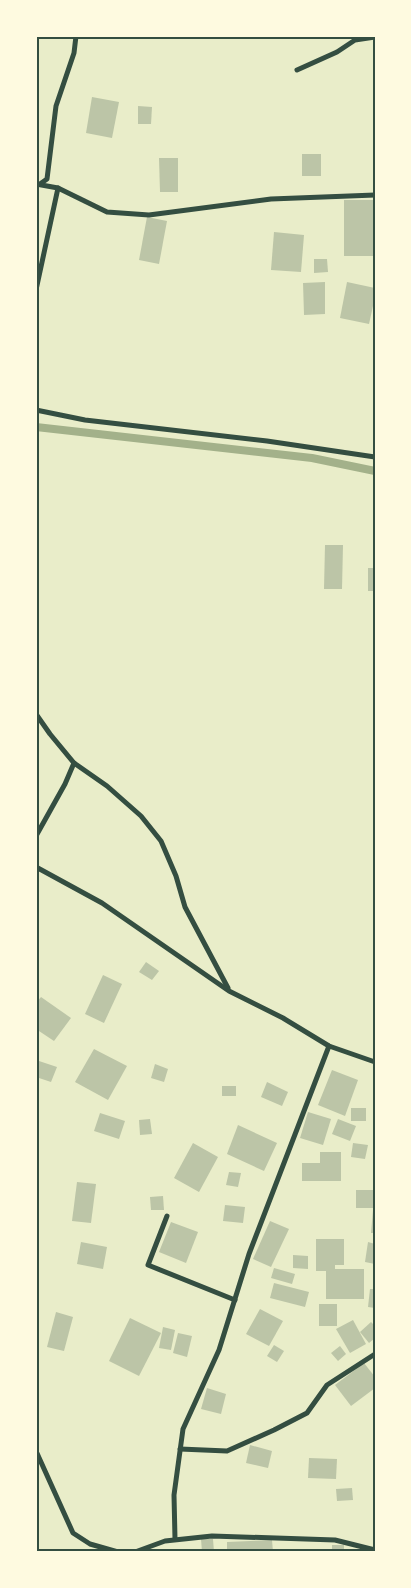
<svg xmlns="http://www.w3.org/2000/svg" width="411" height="1588" font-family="'Asap Condensed',sans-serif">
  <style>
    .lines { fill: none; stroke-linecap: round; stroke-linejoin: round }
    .stream { stroke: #a3b18a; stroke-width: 8 }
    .building { fill: #bcc5a7 }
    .minor { stroke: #344e41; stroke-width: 5 }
    .neatline { fill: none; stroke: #344e41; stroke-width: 2 }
  </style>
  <rect width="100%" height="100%" fill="#e9edc9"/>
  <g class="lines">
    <polyline class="stream" points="36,427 312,458 375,471"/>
  </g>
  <g class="building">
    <polygon points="92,97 119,102 112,138 86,133"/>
    <polygon points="138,106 152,107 151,124 138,124"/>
    <rect x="302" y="154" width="19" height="22"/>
    <polygon points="159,158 178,158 178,192 160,192"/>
    <rect x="344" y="200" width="30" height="56"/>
    <polygon points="147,217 167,221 159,264 139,260"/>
    <polygon points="274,232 304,235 301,272 271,270"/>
    <polygon points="314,259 327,259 328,272 314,273"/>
    <polygon points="325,282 325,314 304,315 303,283"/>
    <polygon points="347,282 375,288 375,297 369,324 340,318"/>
    <polygon points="325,545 343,545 342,589 324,589"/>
    <rect x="368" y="568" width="7" height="23"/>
    <polygon points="146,962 159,971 152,980 139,972"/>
    <polygon points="103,975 122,984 104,1023 85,1014"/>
    <polygon points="41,997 71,1018 54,1041 36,1029 36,1003"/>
    <polygon points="94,1049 127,1066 108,1100 75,1082"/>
    <polygon points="36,1060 57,1067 51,1082 36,1077"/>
    <polygon points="155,1064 168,1069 164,1082 151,1078"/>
    <polygon points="332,1070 358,1080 345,1116 318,1105"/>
    <polygon points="267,1082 288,1092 282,1106 261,1097"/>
    <rect x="222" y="1086" width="14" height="10"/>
    <rect x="351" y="1108" width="15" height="13"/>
    <polygon points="308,1112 331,1119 323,1145 300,1138"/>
    <polygon points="100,1113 125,1121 119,1139 94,1131"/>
    <polygon points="150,1119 152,1134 140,1135 139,1120"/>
    <polygon points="338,1119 356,1126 350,1141 332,1134"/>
    <polygon points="238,1125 277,1143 264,1171 227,1154"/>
    <polygon points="193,1143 218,1157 199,1192 174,1178"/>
    <polygon points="353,1143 368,1145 365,1159 351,1157"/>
    <polygon points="320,1152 341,1152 341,1181 302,1181 302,1163 320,1163"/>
    <polygon points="229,1172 241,1173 238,1187 226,1185"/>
    <polygon points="77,1182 96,1184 91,1223 72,1221"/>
    <rect x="356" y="1190" width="19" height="18"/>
    <polygon points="163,1196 164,1210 151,1210 150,1197"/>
    <polygon points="225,1205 245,1207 243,1223 223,1221"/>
    <polygon points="373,1210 375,1211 375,1233 371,1233"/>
    <polygon points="270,1221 289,1229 271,1267 253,1259"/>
    <polygon points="171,1222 198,1232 186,1263 159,1252"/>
    <polygon points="316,1239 344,1239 344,1265 335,1265 335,1269 364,1269 364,1299 326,1299 326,1271 316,1271"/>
    <polygon points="81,1242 107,1247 103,1269 77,1264"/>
    <polygon points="368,1242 375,1244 375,1264 365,1262"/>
    <polygon points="293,1255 308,1256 308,1269 293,1268"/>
    <polygon points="274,1268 295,1274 292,1284 271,1278"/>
    <polygon points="274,1283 309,1292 305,1307 270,1298"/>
    <polygon points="370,1289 375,1289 375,1308 368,1307"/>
    <rect x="319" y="1304" width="18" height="22"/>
    <polygon points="260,1309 283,1321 269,1346 246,1334"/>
    <polygon points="56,1312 73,1317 64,1351 47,1347"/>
    <polygon points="130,1318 161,1333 139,1376 109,1361"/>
    <polygon points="353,1320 366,1344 350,1353 336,1329"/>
    <polygon points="371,1322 375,1326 375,1338 369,1343 360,1332"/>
    <polygon points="163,1327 175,1330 171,1350 159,1348"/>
    <polygon points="178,1333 192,1336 187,1357 173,1353"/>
    <polygon points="274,1345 284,1351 277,1362 267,1356"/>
    <polygon points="340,1346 346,1354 338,1361 331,1353"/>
    <polygon points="364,1363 375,1377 375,1388 351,1406 335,1385"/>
    <polygon points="207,1388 226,1394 221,1414 201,1409"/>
    <polygon points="250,1445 272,1451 268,1468 246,1463"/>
    <polygon points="309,1458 337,1459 336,1479 308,1478"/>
    <polygon points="352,1488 353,1500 337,1501 336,1489"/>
    <polygon points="201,1539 213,1539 214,1552 202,1552"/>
    <polygon points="272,1540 273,1552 227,1552 227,1542"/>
    <rect x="332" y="1545" width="12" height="7"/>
  </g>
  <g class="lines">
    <g class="minor">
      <polyline points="297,70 337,52 355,40 375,37"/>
      <polyline points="36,184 58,188 107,212 149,215 271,199 375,195"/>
      <polyline points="40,184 47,179 56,106 74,53 76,36"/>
      <polyline points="36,290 58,188"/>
      <polyline points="36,410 85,420 267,441 375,457"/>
      <polyline points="36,714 50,734 74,763 107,786 141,816 161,841 176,876 185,907 228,988"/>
      <polyline points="36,836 65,784 74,763"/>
      <polyline points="36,867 102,903 229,991 283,1018 329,1046 375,1062"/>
      <polyline points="167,1216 148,1265 235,1300"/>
      <polyline points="180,1449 227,1451 274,1430 307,1413 327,1385 375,1354"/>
      <polyline points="36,1451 73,1533 90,1544 118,1552"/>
      <polyline points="175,1539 174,1495 183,1429 219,1350 249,1254 329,1046"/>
      <polyline points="135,1552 165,1541 212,1536 335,1540 375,1550"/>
    </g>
  </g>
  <rect width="411" height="1588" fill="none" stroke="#fefae0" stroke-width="75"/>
  <rect x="38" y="38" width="336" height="1512" class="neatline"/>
</svg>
